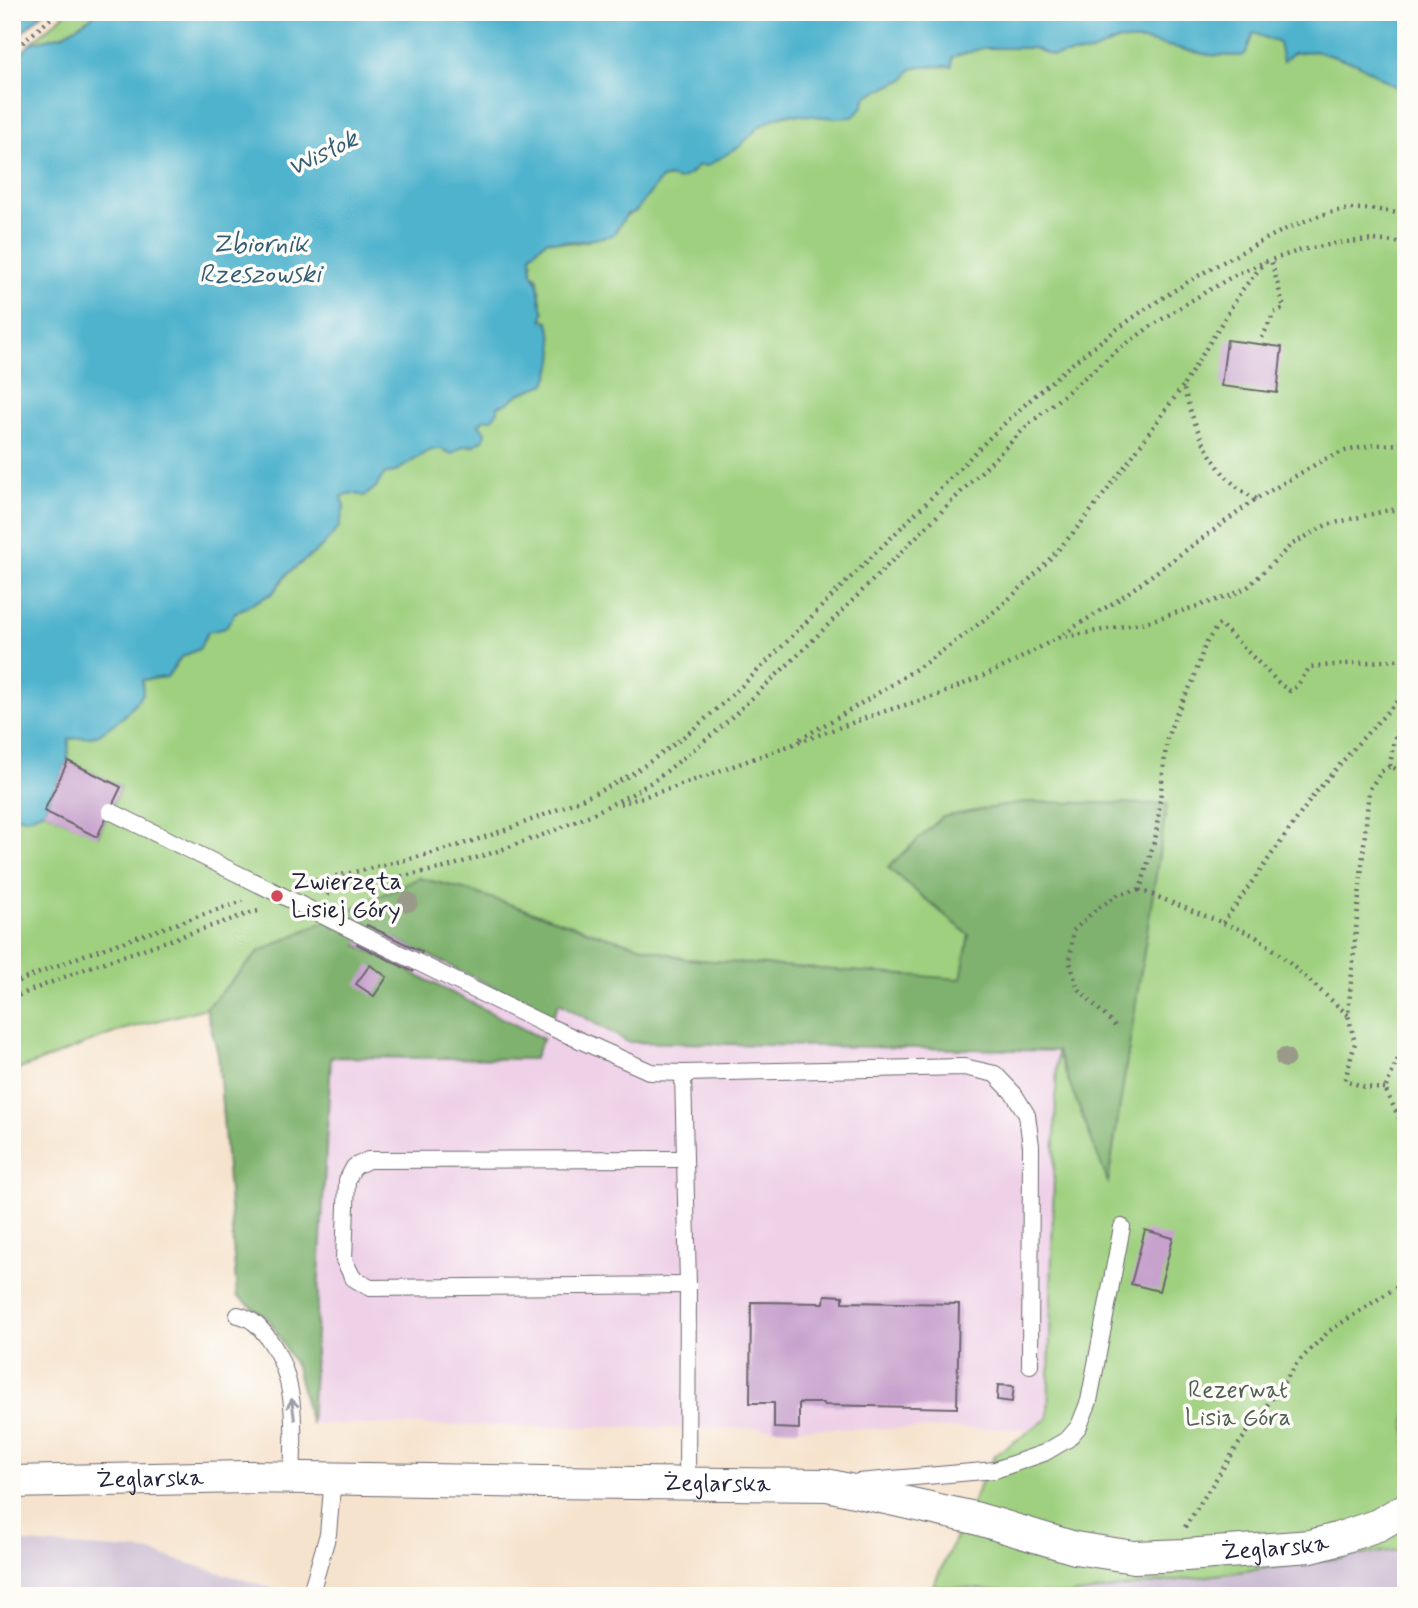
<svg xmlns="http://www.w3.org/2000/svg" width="1418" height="1608" font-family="Mynerve,sans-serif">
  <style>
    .built { fill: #eed0e7 }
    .industrial { fill: #ccbed3 }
    .green { fill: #9fd07f; stroke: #60795d; stroke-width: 2 }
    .forest { fill: #7fb26e; stroke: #506a54; stroke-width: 2 }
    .water { fill: #4fb3cd; stroke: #386a84; stroke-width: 2 }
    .building { fill: #c7a2cd }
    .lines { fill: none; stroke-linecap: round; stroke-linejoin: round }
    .service-casing { stroke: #6c666e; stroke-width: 18 }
    .minor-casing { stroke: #6c666e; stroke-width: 34 }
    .path { stroke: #6c666e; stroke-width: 4.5; stroke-dasharray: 2 5; stroke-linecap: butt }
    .service { stroke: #fff; stroke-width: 16 }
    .minor { stroke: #fff; stroke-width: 32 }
    .service-bridge-casing { stroke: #6c666e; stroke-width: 18; stroke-linecap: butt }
    .service-bridge { stroke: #fff; stroke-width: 16 }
    .tree { fill: #9a9a8a }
    .oneway { stroke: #9c9ca7 }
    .poi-dot { fill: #d1495b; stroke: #fdfcf7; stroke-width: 2.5 }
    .labels { text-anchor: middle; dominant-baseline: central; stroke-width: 7; stroke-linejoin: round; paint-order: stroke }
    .poi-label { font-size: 24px; fill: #22223b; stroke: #fdfcf7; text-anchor: start }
    .park-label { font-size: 24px; fill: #4e5f53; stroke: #fdfcf7 }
    .street-label { font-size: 24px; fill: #22223b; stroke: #fdfcf7 }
    .water-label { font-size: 26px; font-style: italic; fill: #345c75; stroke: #fdfcf7 }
  </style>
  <rect width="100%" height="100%" fill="#fdfcf7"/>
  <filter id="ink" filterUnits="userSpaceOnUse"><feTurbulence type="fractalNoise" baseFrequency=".0143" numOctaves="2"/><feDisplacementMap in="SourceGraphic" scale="14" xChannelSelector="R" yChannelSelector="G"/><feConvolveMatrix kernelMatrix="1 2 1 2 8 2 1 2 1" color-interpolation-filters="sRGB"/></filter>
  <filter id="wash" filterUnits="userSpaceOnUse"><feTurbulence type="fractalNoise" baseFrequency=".00686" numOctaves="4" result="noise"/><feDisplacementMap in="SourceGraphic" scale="28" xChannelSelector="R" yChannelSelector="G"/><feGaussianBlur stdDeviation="1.57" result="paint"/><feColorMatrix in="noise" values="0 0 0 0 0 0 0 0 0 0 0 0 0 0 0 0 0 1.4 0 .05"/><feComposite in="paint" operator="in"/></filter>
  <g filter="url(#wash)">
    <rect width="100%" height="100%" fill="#f6e3cd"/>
    <polygon class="built" points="422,952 552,1015 559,1002 628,1042 1057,1051 1047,1429 687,1428 311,1424 331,1057 534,1059 542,1038 413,972"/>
    <g class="industrial">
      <polygon points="12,1542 147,1551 299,1596 12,1596"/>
      <polygon points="1406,1549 1406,1596 808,1596 933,1586 1069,1595"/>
    </g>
    <g class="green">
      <polygon points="67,12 99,12 63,35 31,43"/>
      <path d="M1253 32 1279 43 1293 53 1314 51 1357 63 1393 85 1406 90V1549L1069 1595 933 1586 994 1456 1048 1418 1057 1051 1108 1181 1166 804 889 868 969 935 962 980 686 959 604 936 464 889 419 878 260 951 206 1008 122 1030 12 1072V816L27 818 44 811 98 836 121 787 68 761 69 739 96 736 141 680 167 677 181 657 199 649 208 631 225 628 236 612 273 593 287 574 323 546 344 508 342 496 376 487 384 474C402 471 413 458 429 451 441 446 460 446 473 446L484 432 479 424 498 406 507 403 519 394 546 384 543 321 538 278 532 273 531 254 547 240C560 243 580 245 592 239 607 231 618 216 635 212L661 179 690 174 699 165 740 146 760 126 775 118 789 114 862 108 866 96 904 79 910 70 919 67 951 66 952 57 983 48H1033L1054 56 1091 52 1119 40 1145 41 1209 55 1241 56 1246 52Z"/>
    </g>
    <polygon class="forest" points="1024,802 1167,804 1108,1182 1057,1051 628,1042 559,1003 553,1016 367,925 357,945 543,1039 534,1059 331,1057 311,1424 296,1367 269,1319 237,1296 218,1054 206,1008 260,951 419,878 464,889 604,936 686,959 961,979 969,935 888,868 942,817"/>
    <g class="water">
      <polygon points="12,12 44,12 13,41"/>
      <path d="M99 12H1406V90L1393 85 1357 63 1314 51 1293 53 1283 62 1279 43 1253 33 1246 53 1242 56 1209 55 1145 41 1119 40 1091 52 1053 56 1033 48H983L952 57V66L919 67 910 70 905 79 866 96 862 108 853 117 835 118 789 114 775 118 760 126 740 146 707 166 699 165 690 174 679 180 669 177 661 179 635 212 627 214 613 235C591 240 570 244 547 240L531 254 532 273C542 283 537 299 544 312L542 317 543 321H548C556 346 556 360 546 384L519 394 507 403 498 406V411L492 419H485L479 424 485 432 484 439C477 445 474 445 465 446 461 447 456 451 452 454L441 449 430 450 395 472 384 474 376 487 365 496 350 493 342 496 344 508 339 527 323 546 287 574 273 593 236 612 225 628 208 632 199 649 181 657 167 677 142 680 143 694 122 718 96 736 69 739 68 761 44 811 27 818 12 816V63L31 43 63 35Z"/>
    </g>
    <g id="blocks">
      <g class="building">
        <polygon points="1227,340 1282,347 1277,393 1221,386"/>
        <polygon points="68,761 121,787 97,837 44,811"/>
        <polygon points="367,925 422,952 413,972 357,944"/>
        <polygon points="370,965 387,977 374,996 356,984"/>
        <polygon points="1145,1230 1173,1238 1159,1291 1131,1284"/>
        <polygon points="825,1295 843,1296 843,1302 959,1304 957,1408 824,1405 823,1403 799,1403 799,1429 774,1428 774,1403 750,1403 751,1302 824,1303"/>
        <polygon points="998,1385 1014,1386 1012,1402 997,1400"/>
      </g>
    </g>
  </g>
  <g filter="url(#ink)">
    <use href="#blocks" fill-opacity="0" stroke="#6c666e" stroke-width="2"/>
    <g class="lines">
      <g class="service-casing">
        <g id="service">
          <polyline points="417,962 548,1026 651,1072 683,1073 964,1067 995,1074 1014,1094 1027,1115 1031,1146 1030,1365"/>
          <polyline points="683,1073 688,1285 687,1484"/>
          <polyline points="685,1159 368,1160 354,1167 347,1180 344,1260 353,1278 370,1288 688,1285"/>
          <path d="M238 1315C252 1318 260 1327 268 1338 298 1379 294 1430 292 1477"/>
          <polyline points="858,1482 995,1470 1044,1453 1068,1439 1079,1426 1089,1401 1122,1227"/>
          <polyline points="310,1596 328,1534 333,1478"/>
        </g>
      </g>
      <g class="minor-casing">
        <g id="minor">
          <path id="s1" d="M12 1482 246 1477 545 1482 827 1485 975 1518 1075 1548 1134 1557 1186 1555 1311 1546 1337 1539 1378 1525 1406 1509"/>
        </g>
      </g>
      <g class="path">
        <polyline points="12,52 58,12"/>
        <polyline points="1262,338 1274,313 1284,308 1271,260"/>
        <path d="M1256 499C1213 478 1195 429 1183 386L1242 290 1265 262"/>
        <polyline points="1059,638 1146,622 1230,596 1249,586 1291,545 1326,525 1389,510 1406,510"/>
        <path d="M800 739C887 689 976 637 1046 563 1097 509 1139 446 1183 386"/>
        <polyline points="1390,766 1393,745 1406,694"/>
        <polyline points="620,804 678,786 882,712 938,695 1008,665 1055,639 1118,600 1256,499 1325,459 1345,451 1374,445 1406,444"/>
        <path d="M308 882C341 875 373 868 405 860 459 847 512 829 563 807 591 795 620 783 645 765 708 723 765 664 818 610 857 571 897 532 936 493 962 466 988 438 1016 413 1082 351 1156 297 1236 255 1269 237 1316 211 1353 209 1371 208 1389 211 1406 215"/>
        <polyline points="327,895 333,891 357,885 444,868 495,852 548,833 590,815 632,794 658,778 719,729 798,655 1028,425 1115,352 1147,329 1187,303 1235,275 1265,262 1301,250 1344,242 1374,240 1406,243"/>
        <polyline points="1223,923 1316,792 1361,740 1406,692"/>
        <polyline points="12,984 84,955 243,901"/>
        <polyline points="12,998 87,968 253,912 260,911"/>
        <polyline points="1348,1015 1277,952 1256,936 1140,890 1156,835 1167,738 1176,714 1193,681 1205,645 1217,626 1220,624 1281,685 1290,691 1297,686 1310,667 1406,659"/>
        <polyline points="1115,1026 1077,987 1070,963 1073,931 1094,911 1119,894 1140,890"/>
        <polyline points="1406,1040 1385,1089 1406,1132"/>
        <polyline points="1385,1089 1364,1087 1345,1080 1355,1043 1348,1015 1369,790 1381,772 1390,766 1406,774"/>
        <polyline points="1185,1527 1238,1445 1300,1360 1329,1331 1406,1281"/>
      </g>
      <use href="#service" class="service"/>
      <use href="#minor" class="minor"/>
      <g class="service-bridge-casing">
        <polyline id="service-bridge" points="110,811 417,962"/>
      </g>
      <use href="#service-bridge" class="service-bridge"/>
    </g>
    <g class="tree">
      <circle cx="408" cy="902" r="10"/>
      <circle cx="1285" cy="1058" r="10"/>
    </g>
    <defs><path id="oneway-shaft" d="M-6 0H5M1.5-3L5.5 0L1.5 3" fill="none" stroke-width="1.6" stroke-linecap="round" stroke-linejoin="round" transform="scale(1.75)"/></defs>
    <use class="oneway" href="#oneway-shaft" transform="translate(293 1409) rotate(-98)"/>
  </g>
  <circle class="poi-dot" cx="277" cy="896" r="7"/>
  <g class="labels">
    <g class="poi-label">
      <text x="291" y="882">Zwierzęta<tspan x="291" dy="28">Lisiej Góry</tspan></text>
    </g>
    <g class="park-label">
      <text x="1238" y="1390">Rezerwat<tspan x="1238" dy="28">Lisia Góra</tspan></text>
    </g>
    <g class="street-label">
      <text stroke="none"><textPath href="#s1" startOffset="138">Żeglarska</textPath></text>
      <text stroke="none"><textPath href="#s1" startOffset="705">Żeglarska</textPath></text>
      <text stroke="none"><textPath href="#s1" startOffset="1272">Żeglarska</textPath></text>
    </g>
    <g class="water-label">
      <text transform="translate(323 154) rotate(-26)">Wisłok</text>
      <text x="260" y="245">Zbiornik<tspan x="260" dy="30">Rzeszowski</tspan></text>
    </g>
  </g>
  <rect width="1418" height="1608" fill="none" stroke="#fdfcf7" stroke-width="42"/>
</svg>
